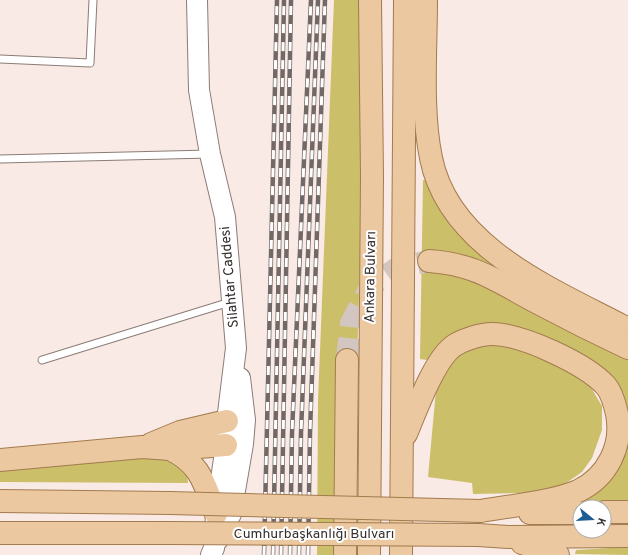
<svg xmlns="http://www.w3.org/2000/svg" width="628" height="555" font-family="Overpass,sans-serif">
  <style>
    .forest { fill: #ccbf6a }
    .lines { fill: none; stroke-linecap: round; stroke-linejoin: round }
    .primary-tunnel { stroke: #d3c5c0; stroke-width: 22; stroke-dasharray: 22 11; stroke-linecap: butt }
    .lane-casing { stroke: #8a7c77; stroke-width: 9 }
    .secondary-casing { stroke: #8a7c77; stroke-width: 22 }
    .primary-casing { stroke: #a27b4e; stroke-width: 24 }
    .lane { stroke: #fff; stroke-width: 7 }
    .secondary { stroke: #fff; stroke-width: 20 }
    .primary { stroke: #ebc89f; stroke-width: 22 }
    .rail-casing { stroke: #726966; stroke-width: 4.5 }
    .rail { stroke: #fff; stroke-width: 3; stroke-dasharray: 9; stroke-linecap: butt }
    .primary-bridge-casing { stroke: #a27b4e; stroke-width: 24; stroke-linecap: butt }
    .primary-bridge { stroke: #ebc89f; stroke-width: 22 }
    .labels { text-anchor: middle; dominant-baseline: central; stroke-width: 4; stroke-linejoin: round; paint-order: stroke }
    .street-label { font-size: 14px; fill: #352f2d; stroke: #fff }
  </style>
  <rect width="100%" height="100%" fill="#faeae5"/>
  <g class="forest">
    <polygon points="334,0 360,0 361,230 357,361 335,555 317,555 318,401"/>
    <path d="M423 180H428L437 199 568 301 452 270 628 355V504L574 505 620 450 600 373 468 329C450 337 438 343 427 360L420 359Z"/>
    <polygon points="482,339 544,355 590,386 602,406 602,430 592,458 582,472 559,488 520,493 473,494 472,483 428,477 437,379 444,361"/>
    <polygon points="165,456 187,473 188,483 0,482 0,468"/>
    <polygon points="628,547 628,555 575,554 576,550"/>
  </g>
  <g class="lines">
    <polyline class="primary-tunnel" points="347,360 351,323 371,286 397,268 429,261"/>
    <g class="lane-casing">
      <g id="lane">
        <polyline points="0,59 90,63 93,0"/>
        <polyline points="0,159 210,154"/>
        <polyline points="42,360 230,302"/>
      </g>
    </g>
    <g class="secondary-casing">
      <g id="secondary">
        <polyline points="197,0 199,90 210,154 225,217 236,348 227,421 226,445 216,514 214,548 211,555"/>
        <polyline points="217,541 231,514 243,444 245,420 240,378"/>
      </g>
    </g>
    <g class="primary-casing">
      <g id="primary">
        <path d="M426 0C426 50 421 109 431 158 449 249 555 290 628 329"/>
        <path d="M429 261C476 264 498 282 538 303 568 319 598 334 628 348"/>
        <path d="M406 434C415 413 435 357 455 345 465 339 481 334 492 334 522 334 586 364 606 386 612 393 615 405 617 414 623 445 608 477 578 491 553 502 509 506 481 511"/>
        <polyline points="151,444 180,432 227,421"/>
        <path d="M170 449C201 464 204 483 216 514"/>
        <polyline points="0,460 142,447 170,449 226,445"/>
        <polyline points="0,501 170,503"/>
        <polyline points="604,512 628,512"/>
        <polyline points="530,513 580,513"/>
        <polyline points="0,533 168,533"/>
        <polyline points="478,535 508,537 628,536"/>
        <polyline points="522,543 558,555"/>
        <polyline points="345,555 347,360"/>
        <polyline points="369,555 372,176 370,0"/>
        <polyline points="401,555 405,0"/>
      </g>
    </g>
    <use href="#lane" class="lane"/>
    <use href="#secondary" class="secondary"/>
    <use href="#primary" class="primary"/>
    <g class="rail-casing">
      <g id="rail">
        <polyline points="264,555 277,0"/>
        <polyline points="273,555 284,0"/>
        <polyline points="281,555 291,0"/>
        <polyline points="290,555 292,433 311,0"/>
        <polyline points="299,555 301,433 318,0"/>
        <polyline points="308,555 310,433 325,0"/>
      </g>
    </g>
    <use href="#rail" class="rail"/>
    <g class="primary-bridge-casing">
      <g id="primary-bridge">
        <polyline points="170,503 481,511"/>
        <polyline points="168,533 478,535"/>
      </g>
    </g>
    <use href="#primary-bridge" class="primary-bridge"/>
  </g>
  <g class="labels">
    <g class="street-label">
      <text transform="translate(230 277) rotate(-95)">Silahtar Caddesi</text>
      <text transform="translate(371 277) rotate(-89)">Ankara Bulvarı</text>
      <text x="314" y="534">Cumhurbaşkanlığı Bulvarı</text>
    </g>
  </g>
  <g transform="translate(592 519) rotate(108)"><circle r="19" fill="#ffffff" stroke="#aeacab"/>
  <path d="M0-3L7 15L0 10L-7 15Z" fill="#1d5c93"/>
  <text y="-6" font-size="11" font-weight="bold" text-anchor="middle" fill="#352f2d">K</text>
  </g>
</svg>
